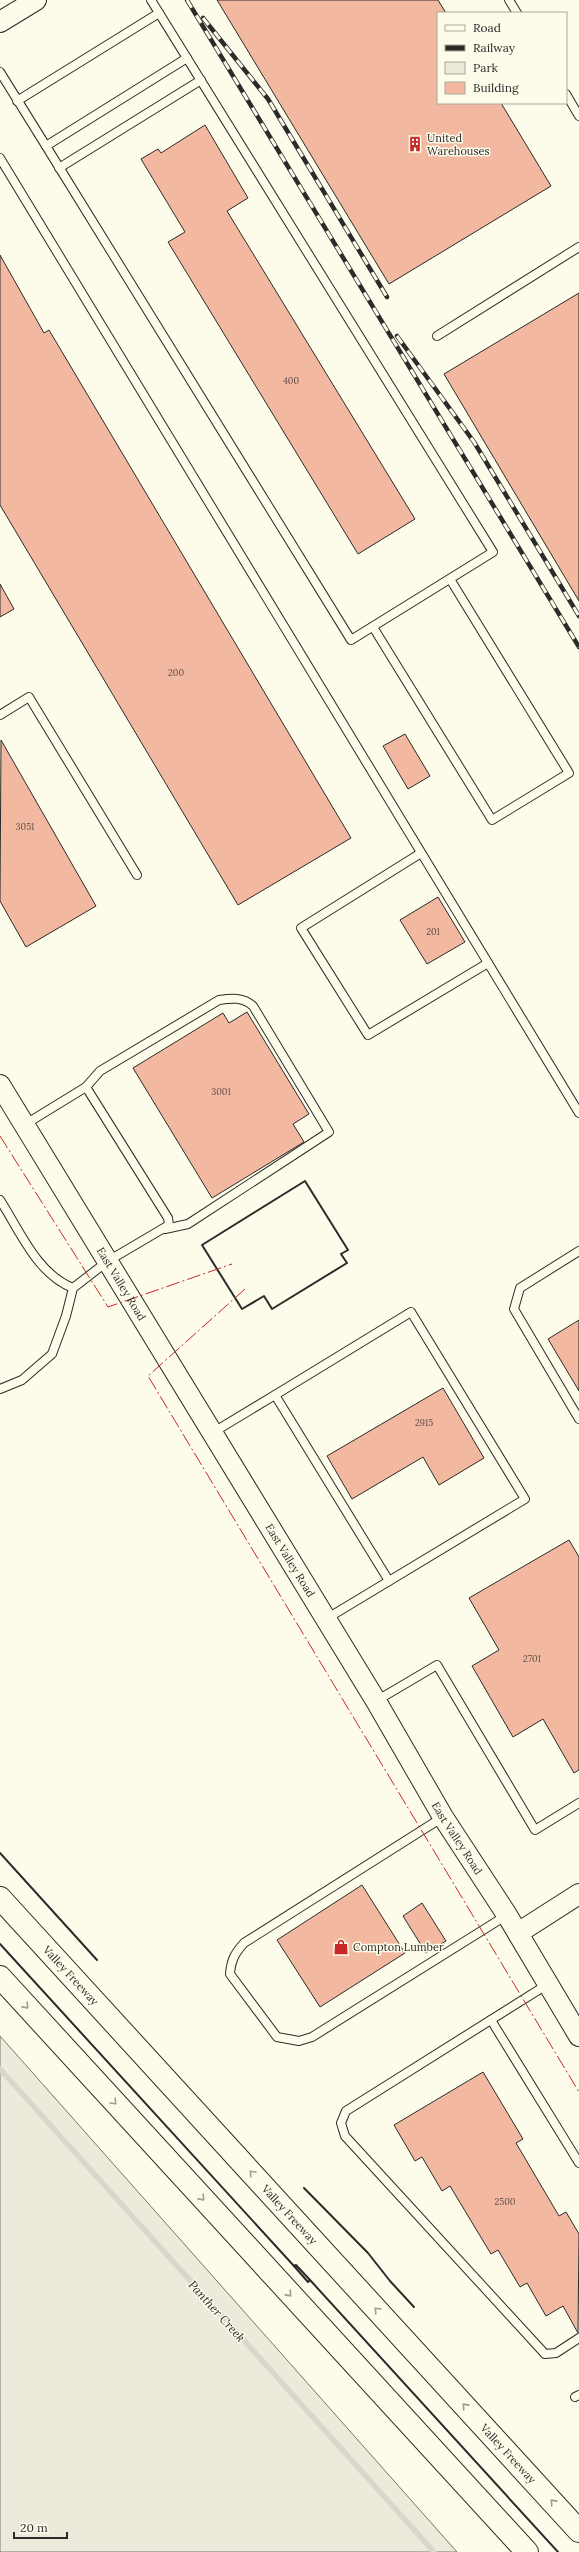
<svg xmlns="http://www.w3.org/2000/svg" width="579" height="2552" font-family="Lora,serif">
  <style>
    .green { fill: #ecebdb; stroke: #74746e }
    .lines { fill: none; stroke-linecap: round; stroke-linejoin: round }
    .stream { stroke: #d8d7c9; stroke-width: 5.5 }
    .building { fill: #f2b8a0; stroke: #2b2b2b }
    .service-casing { stroke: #2b2b2b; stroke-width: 10 }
    .tertiary-casing { stroke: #2b2b2b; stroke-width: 22 }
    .motorway-casing { stroke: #2b2b2b; stroke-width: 24 }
    .service { stroke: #fdfbea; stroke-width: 8 }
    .tertiary { stroke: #fdfbea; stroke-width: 20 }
    .motorway { stroke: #fdfbea; stroke-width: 22 }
    .rail-casing { stroke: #2b2b2b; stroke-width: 4.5 }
    .rail { stroke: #fdfbea; stroke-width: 3; stroke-dasharray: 9; stroke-linecap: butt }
    .wall { stroke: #2b2b2b; stroke-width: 2 }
    .power { stroke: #c62828; stroke-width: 1; stroke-dasharray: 14 3 2 3; stroke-linecap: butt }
    .oneway { stroke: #9e9d94 }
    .labels { text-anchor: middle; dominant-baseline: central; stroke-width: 3; stroke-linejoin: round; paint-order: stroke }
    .number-label { font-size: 9px; fill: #5d4e48 }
    .poi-label { font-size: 11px; fill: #2b2b2b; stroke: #fdfbea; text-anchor: start }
    .street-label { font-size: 11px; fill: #2b2b2b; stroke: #fdfbea }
    .water-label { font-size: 12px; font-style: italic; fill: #2b2b2b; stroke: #fdfbea }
  </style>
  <rect width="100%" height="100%" fill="#fdfbea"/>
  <polygon class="green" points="0,2036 457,2552 0,2552"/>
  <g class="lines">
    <polyline class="stream" points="0,2069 434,2552"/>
  </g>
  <g class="building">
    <polygon points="217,0 438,0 446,13 438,13 438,103 501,103 551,186 389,284"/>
    <polygon points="205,125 248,198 227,211 415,519 358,554 168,242 185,232 141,159 158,149 161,153"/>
    <polygon points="0,255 44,333 49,330 351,838 238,905 0,505"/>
    <polygon points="579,293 579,601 444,374"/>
    <polygon points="0,584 14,609 0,617"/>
    <polygon points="405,734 430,776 408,789 383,746"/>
    <polygon points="1,740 96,906 26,947 0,901"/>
    <polygon points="438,897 465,942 427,964 400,920"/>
    <polygon points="247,1012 309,1114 293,1124 304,1142 212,1198 133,1068 223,1013 229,1023"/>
    <polygon points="579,1320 579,1391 548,1339"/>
    <polygon points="443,1388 484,1458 439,1485 423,1457 352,1499 327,1456"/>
    <polygon points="569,1540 579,1557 579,1770 574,1773 543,1719 513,1737 472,1666 499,1650 469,1598"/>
    <polygon points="362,1885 405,1953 320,2007 277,1940"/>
    <polygon points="422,1903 446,1941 426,1953 403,1916"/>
    <polygon points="483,2072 523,2139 516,2143 559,2216 566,2212 579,2234 578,2333 563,2306 546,2316 527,2283 520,2287 498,2250 491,2254 450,2186 442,2191 422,2157 415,2161 394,2125"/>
  </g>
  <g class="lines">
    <g class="service-casing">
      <g id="service">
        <polyline points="509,0 517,13"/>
        <polyline points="0,72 46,146 187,58"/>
        <polyline points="566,94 579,116"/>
        <polyline points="17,101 159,13"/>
        <polyline points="46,146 351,640 493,552 151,0"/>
        <polyline points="0,158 579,1113"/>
        <polyline points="59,168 201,80"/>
        <polyline points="437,336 579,247"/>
        <polyline points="373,627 492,820 569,773 450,579"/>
        <polyline points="0,715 29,697 137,875"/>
        <polyline points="421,853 301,928 368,1035 488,963"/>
        <path d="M24 1125 86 1087 100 1071 219 1000C232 998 243 997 253 1006L329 1132 188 1224 165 1229"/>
        <path d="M0 1200C20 1231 37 1274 73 1288"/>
        <polyline points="579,1251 520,1288 514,1309 579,1419"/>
        <polyline points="0,1389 22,1380 52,1354 66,1316 73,1288 108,1261 169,1225 168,1218 86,1087"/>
        <polyline points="275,1395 411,1312 525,1499 389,1581"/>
        <polyline points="212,1433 275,1395 389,1581 326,1619"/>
        <polyline points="376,1701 437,1665 535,1830 579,1803"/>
        <path d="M443 1817 244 1943C235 1953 231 1960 230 1974L277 2037 299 2041 312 2037 507 1915"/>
        <polyline points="548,1984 346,2111 341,2123 345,2136 545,2354 556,2353 579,2338"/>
        <polyline points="491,2020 579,2163"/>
        <polyline points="575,2397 579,2395"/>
      </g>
    </g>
    <g class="tertiary-casing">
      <g id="tertiary">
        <polyline points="0,22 36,0"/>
        <path id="s1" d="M0 1085 376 1701 443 1817 507 1915 579 2036"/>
        <polyline points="518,1933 579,1894"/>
      </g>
    </g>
    <g class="motorway-casing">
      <g id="motorway">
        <path id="s2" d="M0 1898 579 2531"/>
        <polyline points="0,1977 527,2552"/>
      </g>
    </g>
    <use href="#service" class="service"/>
    <use href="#tertiary" class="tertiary"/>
    <use href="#motorway" class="motorway"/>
    <g class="rail-casing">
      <g id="rail">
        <polyline points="187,0 579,647"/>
        <polyline points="203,18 268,99 387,297"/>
        <polyline points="397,336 474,442 579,616"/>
      </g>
    </g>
    <use href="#rail" class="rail"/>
    <g class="wall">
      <polygon points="305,1181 348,1250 341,1254 347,1263 272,1309 264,1296 242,1309 202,1245"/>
      <polyline points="0,1853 97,1960"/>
      <polyline points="0,1944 294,2266"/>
      <polyline points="304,2188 368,2253 390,2281 414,2307"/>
      <polygon points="296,2265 310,2280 308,2282 294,2266"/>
      <polyline points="310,2280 558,2552"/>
    </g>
    <g class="power">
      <polyline points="0,1136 108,1307 232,1264"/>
      <polyline points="245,1289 148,1376 579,2092"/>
    </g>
  </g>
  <defs><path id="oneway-chevron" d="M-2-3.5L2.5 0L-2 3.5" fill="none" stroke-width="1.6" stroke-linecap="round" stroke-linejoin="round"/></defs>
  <g class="oneway">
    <use href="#oneway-chevron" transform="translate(26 2006) rotate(48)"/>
    <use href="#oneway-chevron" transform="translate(114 2102) rotate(47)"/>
    <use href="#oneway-chevron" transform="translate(252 2173) rotate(-133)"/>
    <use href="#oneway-chevron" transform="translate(202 2198) rotate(48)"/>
    <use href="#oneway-chevron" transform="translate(289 2294) rotate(48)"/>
    <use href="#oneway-chevron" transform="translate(377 2310) rotate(-133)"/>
    <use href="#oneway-chevron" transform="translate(465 2406) rotate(-132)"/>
    <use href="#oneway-chevron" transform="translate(553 2502) rotate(-132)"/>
  </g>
  <defs>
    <g id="building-bare" transform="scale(1.2)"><path d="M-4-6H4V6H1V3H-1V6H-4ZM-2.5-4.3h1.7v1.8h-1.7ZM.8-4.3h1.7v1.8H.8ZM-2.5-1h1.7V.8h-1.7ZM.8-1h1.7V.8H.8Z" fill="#c62828" stroke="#fdfbea" stroke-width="2.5" paint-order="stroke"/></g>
    <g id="shop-bare" transform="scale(1.2)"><path d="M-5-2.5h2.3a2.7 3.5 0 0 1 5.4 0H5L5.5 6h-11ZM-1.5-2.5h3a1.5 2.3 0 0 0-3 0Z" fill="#c62828" stroke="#fdfbea" stroke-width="2.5" paint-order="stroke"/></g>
  </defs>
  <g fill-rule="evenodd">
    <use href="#building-bare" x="415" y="144"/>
    <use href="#shop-bare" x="341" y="1947"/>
  </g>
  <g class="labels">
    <g class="number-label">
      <text x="291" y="380">400</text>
      <text x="176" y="672">200</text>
      <text x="25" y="826">3051</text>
      <text x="433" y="931">201</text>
      <text x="221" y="1091">3001</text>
      <text x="424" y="1422">2915</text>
      <text x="532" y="1658">2701</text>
      <text x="505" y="2201">2500</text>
    </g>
    <g class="poi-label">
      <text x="427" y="138">United<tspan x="427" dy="13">Warehouses</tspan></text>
      <text x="353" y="1947">Compton Lumber</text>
    </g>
    <g class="street-label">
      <text stroke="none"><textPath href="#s1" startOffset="233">East Valley Road</textPath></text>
      <text stroke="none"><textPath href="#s1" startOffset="557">East Valley Road</textPath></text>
      <text stroke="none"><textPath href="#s1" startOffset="881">East Valley Road</textPath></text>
      <text stroke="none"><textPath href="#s2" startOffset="105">Valley Freeway</textPath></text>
      <text stroke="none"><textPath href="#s2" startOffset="429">Valley Freeway</textPath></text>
      <text stroke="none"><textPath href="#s2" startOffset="753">Valley Freeway</textPath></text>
    </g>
    <g class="water-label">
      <text transform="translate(217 2311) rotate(48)">Panther Creek</text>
    </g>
  </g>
  <rect x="437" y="12" width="130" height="92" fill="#fdfbea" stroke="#a9a89e"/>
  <rect x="445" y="25" width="20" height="6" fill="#fdfbea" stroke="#a9a89e"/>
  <text x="473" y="32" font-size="12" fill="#2b2b2b">Road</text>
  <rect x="445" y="45" width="20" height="6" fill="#2b2b2b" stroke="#a9a89e"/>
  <text x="473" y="52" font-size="12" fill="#2b2b2b">Railway</text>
  <rect x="445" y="62" width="20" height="12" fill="#ecebdb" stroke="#a9a89e"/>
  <text x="473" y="72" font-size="12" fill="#2b2b2b">Park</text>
  <rect x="445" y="82" width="20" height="12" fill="#f2b8a0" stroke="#a9a89e"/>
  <text x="473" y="92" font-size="12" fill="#2b2b2b">Building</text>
  <path d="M14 2532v6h53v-6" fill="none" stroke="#2b2b2b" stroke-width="2"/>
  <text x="20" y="2532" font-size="12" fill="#2b2b2b" stroke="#fdfbea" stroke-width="3" paint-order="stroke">20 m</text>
</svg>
